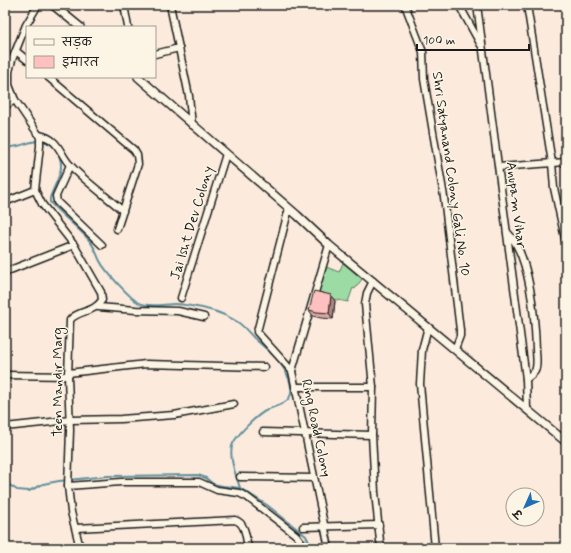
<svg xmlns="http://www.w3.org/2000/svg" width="571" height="553" font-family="Mynerve,'Playpen Sans Deva',sans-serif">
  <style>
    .green { fill: #9cdba4; stroke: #5c7c60 }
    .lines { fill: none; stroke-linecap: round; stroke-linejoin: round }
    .stream { stroke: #628f9c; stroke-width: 2 }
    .minor-casing { stroke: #1c1c1c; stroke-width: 9 }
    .tertiary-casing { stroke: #1c1c1c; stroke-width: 10 }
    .minor { stroke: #fcf5e5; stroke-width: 6 }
    .tertiary { stroke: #fcf5e5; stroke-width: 7 }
    .wall { fill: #daa6a4; stroke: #1c1c1c }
    .shaded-wall { fill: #b28786; stroke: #1c1c1c }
    .building { fill: #fec1bf; stroke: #1c1c1c }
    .labels { text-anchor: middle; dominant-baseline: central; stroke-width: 3; stroke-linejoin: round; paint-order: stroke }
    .street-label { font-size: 14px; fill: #1c1c1c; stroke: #fcf5e5 }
  </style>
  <rect width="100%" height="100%" fill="#fcebdd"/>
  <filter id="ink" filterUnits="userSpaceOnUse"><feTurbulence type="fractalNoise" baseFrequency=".025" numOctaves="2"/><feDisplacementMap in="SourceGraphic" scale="8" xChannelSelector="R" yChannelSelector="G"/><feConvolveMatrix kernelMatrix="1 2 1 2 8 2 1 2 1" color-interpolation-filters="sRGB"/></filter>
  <g filter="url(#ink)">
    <polygon class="green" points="343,263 362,279 355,289 353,288 348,302 322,297 323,293 318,292 326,267 339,272"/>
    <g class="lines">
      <g class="stream">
        <path d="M5 148C9 147 14 147 18 146 34 142 39 136 55 147"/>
        <path d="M57 151C67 169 56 180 50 198V202C62 216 77 226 89 240 95 247 96 253 100 261 105 271 130 298 139 303 150 308 164 304 175 304 180 304 186 305 191 306 206 308 223 313 236 321 243 325 248 332 254 338 269 351 288 366 291 387 294 403 277 405 267 410 257 415 235 436 232 446 229 459 236 475 240 488L267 505 306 536 312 548"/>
        <polyline points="5,484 8,484 17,490 29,491 43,484 59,481 107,476 198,475 206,478 213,484 223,486 240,488"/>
      </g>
      <g class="minor-casing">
        <g id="minor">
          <path d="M38 5 26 25 12 60 9 72V85L15 100 40 137V146L35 190 42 204 74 245 101 292 102 300C93 314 79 309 70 320L68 376 70 430 68 486 71 512 80 548"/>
          <polyline points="124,5 128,27"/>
          <polyline points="170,5 189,96 192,125"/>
          <polyline points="405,5 423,52 424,79 444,197 460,330 460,336 455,349"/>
          <polyline points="459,5 481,45"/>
          <polyline points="477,5 526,379 527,409"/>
          <polyline points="527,5 552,163 554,188 566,243"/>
          <polyline points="16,51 27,60"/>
          <polyline points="155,54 179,48"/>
          <polyline points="48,77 134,150 137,155 138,164 117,229"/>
          <polyline points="5,106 15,100"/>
          <path d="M39 135C60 139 59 154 71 166 86 182 106 196 123 211"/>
          <polyline points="70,165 56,196 57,202 102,245"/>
          <polyline points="499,167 566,162"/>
          <polyline points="5,202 35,190"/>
          <polyline points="289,208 257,332 292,371"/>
          <path d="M507 232C530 254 535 318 536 349 536 355 538 365 535 371 533 374 529 377 526 379"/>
          <polyline points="329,245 292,371 329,548"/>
          <polyline points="5,272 74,245"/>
          <polyline points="373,281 367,293 365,304 373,387 372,435 375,492 380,541 382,548"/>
          <polyline points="181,298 226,154"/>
          <polyline points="98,307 136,310 178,311 204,317"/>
          <polyline points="428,327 422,350 420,384 435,548"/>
          <polyline points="68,373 146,364 265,367"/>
          <polyline points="5,375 68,376"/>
          <polyline points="295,387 373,387"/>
          <polyline points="5,427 70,420 121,419 174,415 234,404"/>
          <polyline points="263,432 372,435"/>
          <polyline points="240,477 314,478"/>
          <polyline points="68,486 121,482 199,482 217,490 239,493 247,497 296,535 306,548"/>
          <polyline points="303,527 379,525"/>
          <path d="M76 528 235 520C246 523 246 539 248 548"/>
        </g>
      </g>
      <g class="tertiary-casing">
        <g id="tertiary">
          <polyline points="53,5 80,27"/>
          <polyline points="138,77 297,215 329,245 566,442"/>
        </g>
      </g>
      <use href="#minor" class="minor"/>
      <use href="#tertiary" class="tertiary"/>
    </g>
    <polygon class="wall" points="335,301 333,319 321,318 313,316 309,310"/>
    <polygon class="shaded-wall" points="331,295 335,301 333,319 329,313"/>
    <polygon class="building" points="314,291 331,295 329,313 317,312 309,310"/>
  </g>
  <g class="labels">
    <g class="street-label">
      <text transform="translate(451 174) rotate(82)">Shri Satyanand Colony Gali No. 10</text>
      <text transform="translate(516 205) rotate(83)">Anupam Vihar</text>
      <text transform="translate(192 223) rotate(-73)">Jai Isht Dev Colony</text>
      <text transform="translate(58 382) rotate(-90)">Teen Mandir Marg</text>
      <text transform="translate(316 428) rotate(78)">Ring Road Colony</text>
    </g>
  </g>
  <rect width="571" height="553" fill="none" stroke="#fcf5e5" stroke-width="20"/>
  <rect x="10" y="10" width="551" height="533" fill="none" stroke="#1c1c1c" stroke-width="1.5" filter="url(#ink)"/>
  <rect x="26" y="26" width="130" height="52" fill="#fcf5e5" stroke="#a29e95"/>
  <rect x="34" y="39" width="20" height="6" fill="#fcf5e5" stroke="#a29e95"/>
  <text x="62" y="46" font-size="12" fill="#1c1c1c">सड़क</text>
  <rect x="34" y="56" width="20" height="12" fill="#fec1bf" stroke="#a29e95"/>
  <text x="62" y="66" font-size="12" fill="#1c1c1c">इमारत</text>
  <g transform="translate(525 507) rotate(225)"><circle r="19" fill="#fcf5e5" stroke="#a29e95"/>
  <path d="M0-3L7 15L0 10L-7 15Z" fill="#1f6fb2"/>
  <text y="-6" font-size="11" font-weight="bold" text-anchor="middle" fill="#1c1c1c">उ</text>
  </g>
  <path d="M417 44v6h112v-6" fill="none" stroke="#1c1c1c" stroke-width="2"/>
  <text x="423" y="44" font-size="12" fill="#1c1c1c" stroke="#fcf5e5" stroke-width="3" paint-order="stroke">100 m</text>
</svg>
